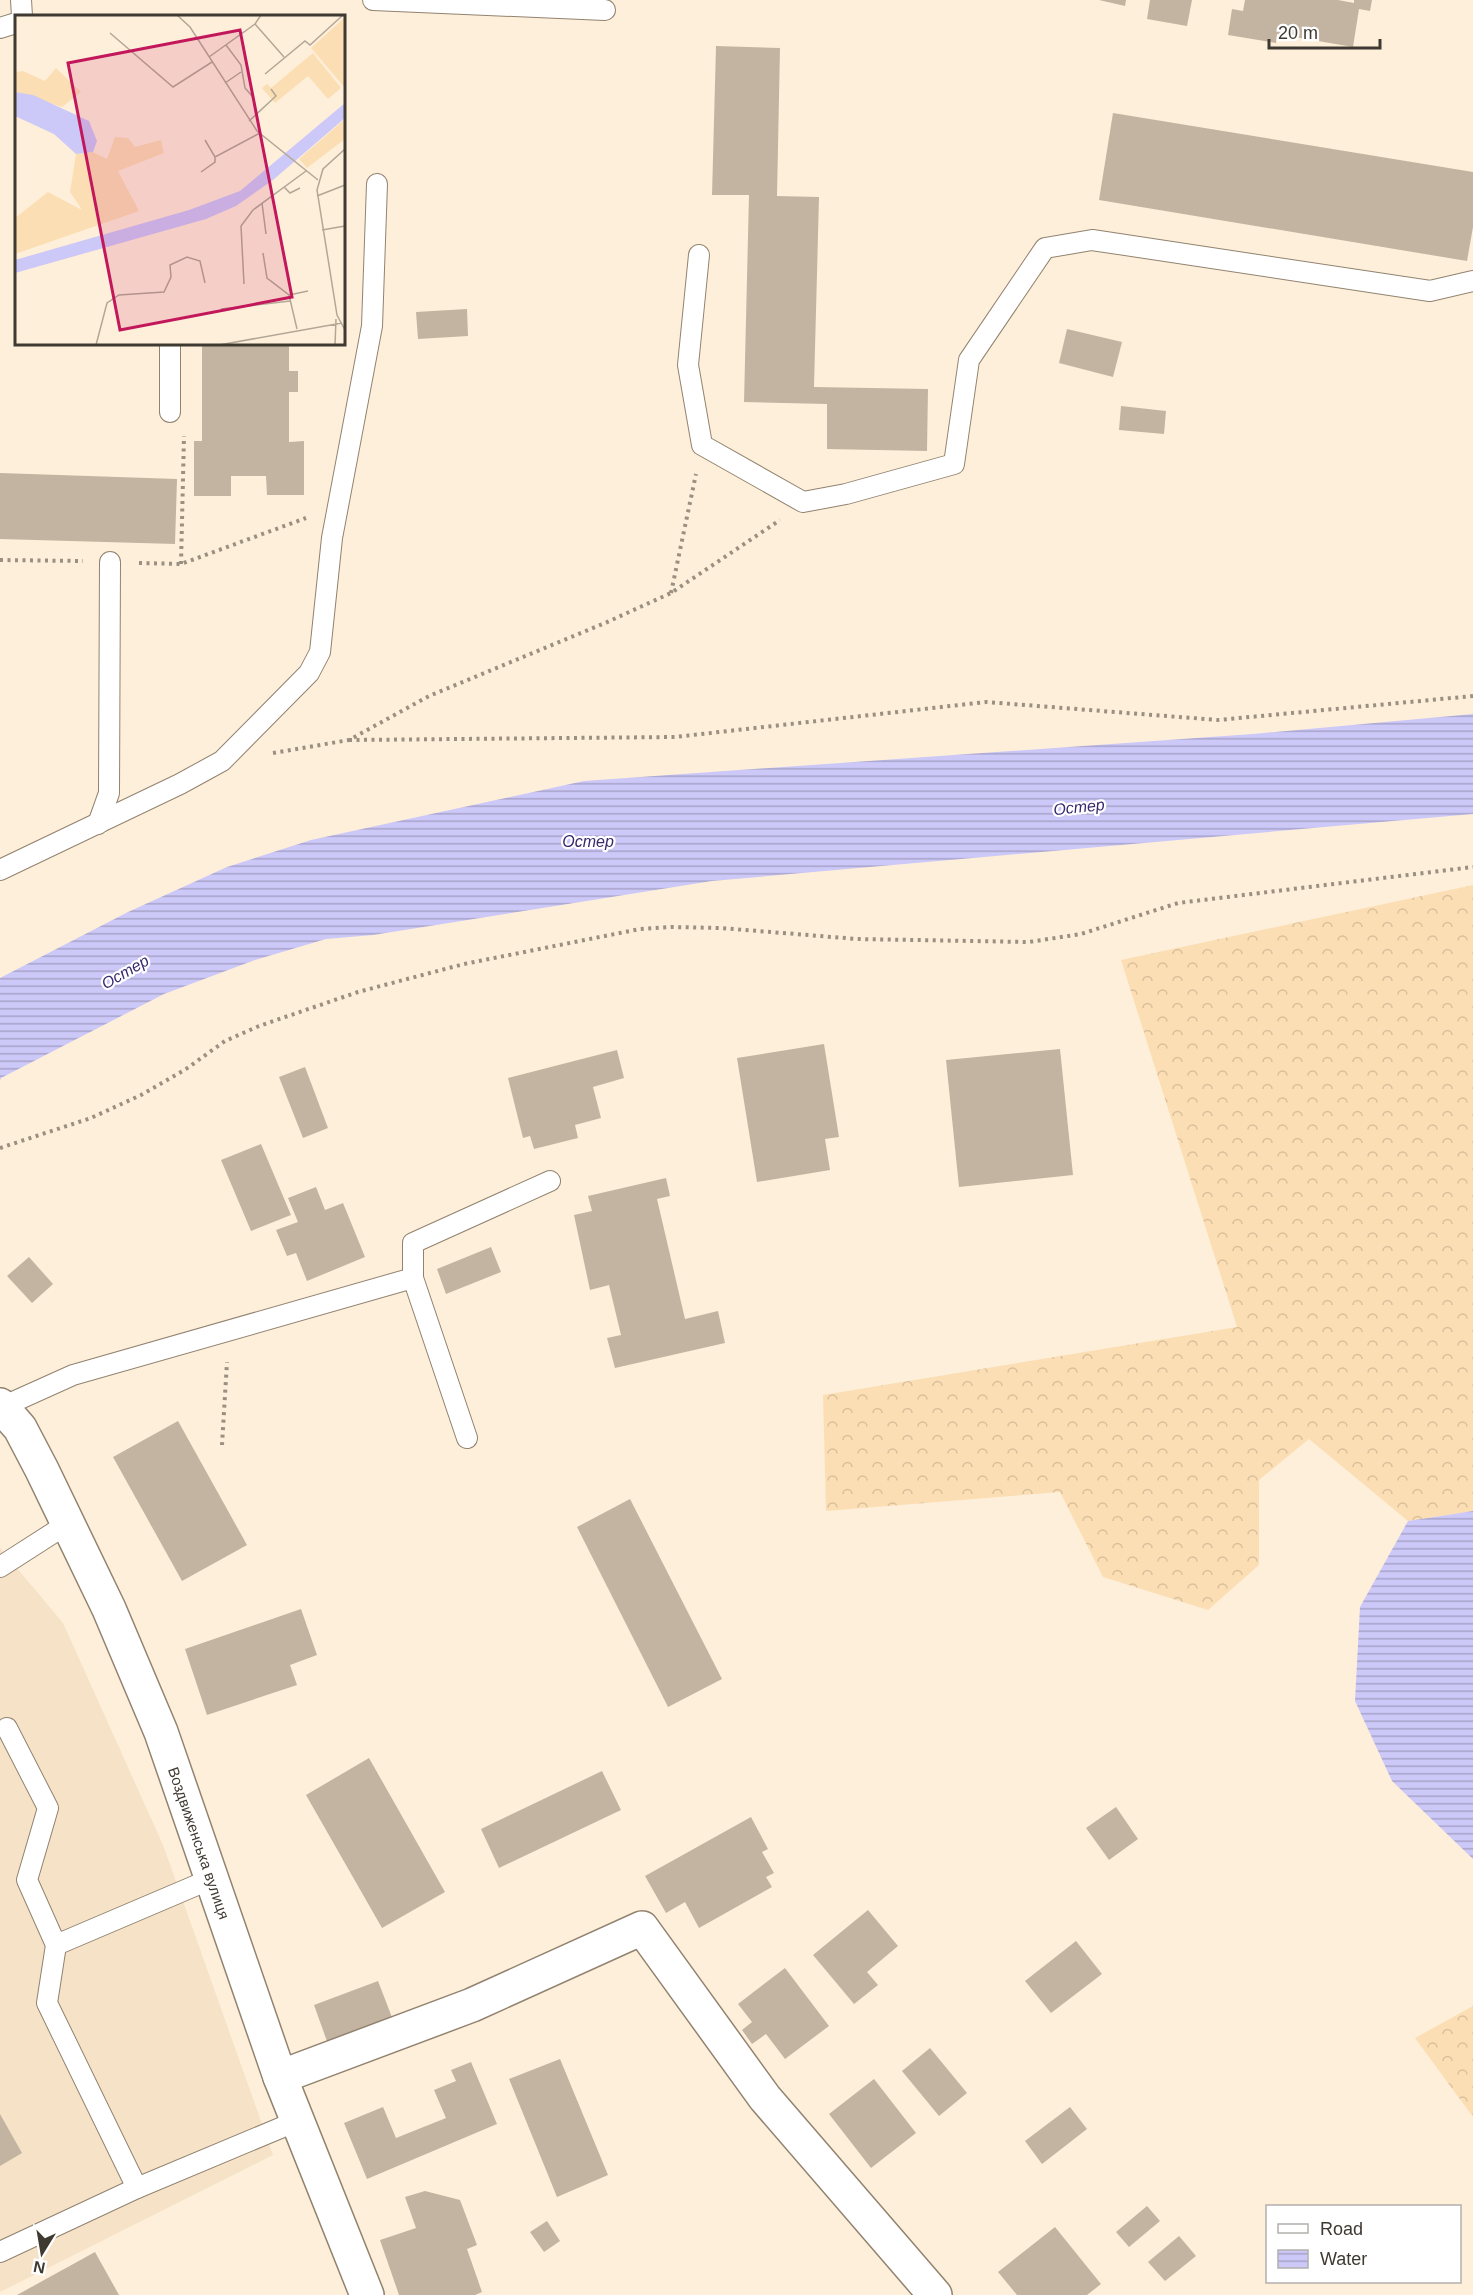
<svg xmlns="http://www.w3.org/2000/svg" width="1473" height="2295" font-family="Arial,sans-serif">
  <style>
    .built { fill: #f5e2c7 }
    .forest { fill: url(#forest-crowns) }
    .water { fill: url(#water-rules) }
    .building { fill: #c3b4a1 }
    .lines { fill: none; stroke-linecap: round; stroke-linejoin: round }
    .lane-casing { stroke: #918370; stroke-width: 22 }
    .street-casing { stroke: #918370; stroke-width: 36 }
    .secondary-casing { stroke: #918370; stroke-width: 36 }
    .path { stroke: #9a9081; stroke-width: 4; stroke-dasharray: 3 4.5; stroke-linecap: butt }
    .lane { stroke: #fff; stroke-width: 20 }
    .street { stroke: #fff; stroke-width: 33 }
    .secondary { stroke: #fff; stroke-width: 33 }
    .labels { text-anchor: middle; dominant-baseline: central; stroke-width: 4.5; stroke-linejoin: round; paint-order: stroke }
    .street-label { font-size: 15px; fill: #3f3a31; stroke: #fff }
    .water-label { font-size: 16px; font-style: italic; fill: #382a6e; stroke: #fff }
    .inset-road { fill: none; stroke: #b2a796; stroke-width: 1.5 }
    .view { fill: #c2185b; fill-opacity: 0.15; stroke: #c2185b; stroke-width: 3 }
    .inset-edge { fill: none; stroke: #3f3a31; stroke-width: 3 }
  </style>
  <defs>
    <pattern id="forest-crowns" width="20" height="18" patternUnits="userSpaceOnUse" patternTransform="scale(1.5)"><rect width="20" height="18" fill="#fcdeb4"/><path d="M2 6a3 3 0 1 1 6 0M12 15a3 3 0 1 1 6 0" fill="none" stroke="#d9bf9b"/></pattern>
    <pattern id="water-rules" width="6" height="5" patternUnits="userSpaceOnUse" patternTransform="scale(1.5)"><rect width="6" height="5" fill="#ccc8f8"/><path d="M0 2.5h6" fill="none" stroke="#a7a3c9"/></pattern>
  </defs>
  <rect width="100%" height="100%" fill="#feefda"/>
  <polygon class="built" points="0,1548 63,1623 163,1845 273,2155 0,2292"/>
  <g class="forest">
    <polygon points="1473,885 1473,1511 1408,1521 1309,1439 1259,1480 1259,1565 1208,1610 1103,1577 1060,1492 826,1511 823,1395 1237,1327 1121,960"/>
    <polygon points="1473,2006 1473,2117 1415,2038"/>
  </g>
  <g class="water">
    <polygon points="1473,714 1473,814 712,881 373,935 326,939 255,960 164,994 1,1078 0,1081 0,978 128,912 227,867 311,840 584,781 1253,734"/>
    <polygon points="1473,1511 1473,1859 1392,1781 1355,1701 1360,1607 1408,1521"/>
  </g>
  <g class="building">
    <polygon points="1099,0 1126,0 1125,6"/>
    <polygon points="1150,0 1192,0 1187,26 1147,19"/>
    <polygon points="1245,0 1338,0 1354,3 1354,0 1372,0 1370,11 1359,9 1353,47 1277,34 1276,43 1228,35 1232,9 1243,11"/>
    <polygon points="716,46 780,48 777,196 819,197 814,387 928,389 927,451 827,449 827,404 744,402 749,195 712,195"/>
    <polygon points="1113,113 1473,172 1473,227 1467,261 1099,200"/>
    <polygon points="467,309 468,336 418,339 416,312"/>
    <polygon points="1067,329 1122,342 1113,377 1059,363"/>
    <polygon points="202,344 289,344 289,371 298,371 298,392 289,392 289,442 304,441 304,495 267,495 266,476 231,476 231,496 194,496 194,441 202,441"/>
    <polygon points="1121,406 1166,411 1164,434 1119,430"/>
    <polygon points="0,473 177,479 175,544 0,539"/>
    <polygon points="824,1044 839,1137 825,1139 830,1170 757,1182 737,1058"/>
    <polygon points="1060,1049 1073,1175 959,1187 946,1060"/>
    <polygon points="617,1050 624,1078 593,1087 601,1118 575,1125 578,1138 534,1149 530,1136 523,1138 508,1078"/>
    <polygon points="305,1067 328,1128 303,1138 279,1077"/>
    <polygon points="261,1144 291,1215 251,1231 221,1160"/>
    <polygon points="666,1178 670,1196 657,1199 685,1319 718,1311 725,1343 615,1368 607,1338 621,1335 609,1285 590,1290 574,1215 592,1211 588,1196"/>
    <polygon points="316,1187 325,1210 343,1203 365,1257 307,1281 296,1253 287,1256 276,1230 298,1222 288,1198"/>
    <polygon points="491,1247 501,1272 446,1294 437,1269"/>
    <polygon points="29,1257 53,1284 32,1303 7,1276"/>
    <polygon points="178,1421 247,1545 182,1581 113,1457"/>
    <polygon points="630,1499 722,1679 668,1707 577,1527"/>
    <polygon points="301,1609 317,1655 290,1665 297,1685 207,1715 185,1649"/>
    <polygon points="369,1758 445,1892 382,1928 306,1795"/>
    <polygon points="602,1771 621,1810 499,1868 481,1829"/>
    <polygon points="1116,1807 1138,1839 1109,1860 1086,1828"/>
    <polygon points="751,1817 768,1849 762,1852 774,1873 766,1877 772,1887 699,1928 685,1902 666,1913 645,1876"/>
    <polygon points="868,1910 898,1946 867,1972 878,1985 854,2004 813,1955"/>
    <polygon points="1076,1941 1102,1974 1051,2013 1025,1981"/>
    <polygon points="785,1968 829,2026 785,2059 766,2034 752,2044 742,2030 752,2022 738,2004"/>
    <polygon points="378,1981 393,2020 328,2044 314,2005"/>
    <polygon points="930,2048 967,2093 939,2116 902,2071"/>
    <polygon points="560,2059 608,2175 557,2197 509,2079"/>
    <polygon points="471,2062 497,2124 367,2179 344,2123 383,2107 396,2138 446,2118 434,2090 456,2081 451,2070"/>
    <polygon points="874,2079 916,2133 871,2168 829,2114"/>
    <polygon points="1070,2107 1087,2129 1042,2164 1025,2141"/>
    <polygon points="0,2114 22,2153 0,2166"/>
    <polygon points="425,2191 460,2200 477,2245 467,2249 482,2292 475,2295 399,2295 380,2240 416,2228 405,2197"/>
    <polygon points="1147,2206 1160,2221 1129,2247 1116,2232"/>
    <polygon points="547,2221 560,2241 544,2252 530,2232"/>
    <polygon points="1055,2227 1101,2284 1087,2295 1017,2295 998,2272"/>
    <polygon points="1179,2236 1196,2256 1165,2281 1148,2262"/>
    <polygon points="95,2252 119,2295 17,2295"/>
  </g>
  <g class="lines">
    <g class="lane-casing">
      <g id="lane">
        <polyline points="21,0 22,16"/>
        <polyline points="373,0 605,10"/>
        <polyline points="0,28 16,23"/>
        <polyline points="699,255 688,365 702,445 803,502 846,494 954,464 969,360 1045,248 1092,240 1430,291 1473,281"/>
        <polyline points="170,344 170,412"/>
        <polyline points="98,824 109,793 110,562"/>
        <polyline points="0,870 180,784 222,761 309,673 320,652 332,538 372,326 377,184"/>
        <polyline points="413,1278 467,1438"/>
        <polyline points="2,1407 73,1375 413,1278 413,1243 550,1181"/>
        <polyline points="0,1567 67,1524"/>
        <polyline points="7,1728 48,1808 27,1880 56,1945 47,2003 137,2188"/>
        <polyline points="56,1945 211,1879"/>
        <polyline points="0,2252 137,2188 297,2121"/>
      </g>
    </g>
    <g class="street-casing">
      <polyline id="street" points="280,2077 472,2005 642,1928 765,2098 935,2295"/>
    </g>
    <g class="secondary-casing">
      <polyline id="secondary" points="0,1405 20,1428 42,1470 109,1609 161,1732 280,2077 367,2295"/>
    </g>
    <g class="path">
      <polyline points="0,560 83,561"/>
      <polyline points="139,563 181,564 306,518"/>
      <polyline points="181,564 184,436"/>
      <polyline points="671,593 696,474"/>
      <polyline points="349,740 675,737 986,702 1218,720 1473,696"/>
      <polyline points="273,753 349,740 429,696 605,623 671,593 780,520"/>
      <polyline points="0,1148 91,1118 141,1095 186,1069 225,1041 259,1026 358,992 464,964 640,929 671,927 721,928 857,939 1029,942 1081,934 1178,903 1473,867"/>
      <polyline points="222,1445 227,1362"/>
    </g>
    <use href="#lane" class="lane"/>
    <use href="#street" class="street"/>
    <use href="#secondary" class="secondary"/>
  </g>
  <g class="labels">
    <g class="street-label">
      <text transform="translate(199 1843) rotate(71)">Воздвиженська вулиця</text>
    </g>
    <g class="water-label">
      <text transform="translate(1079 807) rotate(-6)">Остер</text>
      <text x="588" y="841">Остер</text>
      <text transform="translate(125 972) rotate(-30)">Остер</text>
    </g>
  </g>
  <g transform="translate(15 15)">
    <rect width="330" height="330" fill="#feefda"/>
    <path d="M298 38 326 73 313 84 293 61 260 88 247 73 252 69 256 73Z" fill="#fcdeb4"/>
    <path d="M330 2V73L296 33ZM41 53 66 77 47 92 0 77V57L8 56 30 66ZM330 104V124L292 153 284 144ZM100 122 113 123 120 132 146 125 149 138 103 156 124 196 0 239V203L33 177 67 195 55 177 61 139 78 137 92 144Z" fill="#fcdeb4"/>
    <path d="M0 77 18 80 74 106 82 126 78 137 61 139 39 119 0 101ZM330 88V103L258 165 221 191 191 204 0 258V245L174 195 225 176Z" fill="#ccc8f8"/>
    <path class="inset-road" d="M162 0 175 12 242 116 303 165M240 9 269 42M95 18 158 72 197 47M211 30 226 50 230 73 237 81M194 42 240 9 246 0M250 59 290 26 295 30 328 0M210 68 226 57M234 106 261 81 256 74M190 125 200 142M330 134 308 154 302 175 322 300 330 315M186 157 200 147V142L245 118M269 172 275 178 285 173M302 181 330 170M247 188 251 219M307 215 330 211M248 238 252 263 274 280 282 314M229 269 226 211 238 195 291 156M274 280 293 276M206 294 275 286M81 330 92 288 104 280 149 277 156 262 155 250 172 242 185 246 190 268M204 330 327 308M320 330 321 304"/>
    <path class="view" d="M225 15 277 282 105 315 53 48Z"/>
    <rect width="330" height="330" class="inset-edge"/>
  </g>
  <rect x="1266" y="2205" width="195" height="78" fill="#ffffff" stroke="#b2b0ad" stroke-width="1.5"/>
  <rect x="1278" y="2224" width="30" height="9" fill="#ffffff" stroke="#b2b0ad" stroke-width="1.5"/>
  <text x="1320" y="2235" font-size="18" fill="#3f3a31">Road</text>
  <rect x="1278" y="2250" width="30" height="18" fill="url(#water-rules)" stroke="#b2b0ad" stroke-width="1.5"/>
  <text x="1320" y="2265" font-size="18" fill="#3f3a31">Water</text>
  <g transform="translate(42 2253) rotate(191)" stroke="#ffffff" stroke-width="4.5" paint-order="stroke">
  <path d="M0-4.5L10 22L0 15L-10 22Z" fill="#3f3a31"/>
  <text y="-9" font-size="16" font-weight="bold" text-anchor="middle" fill="#3f3a31">N</text>
  </g>
  <path d="M1269 39v9h111v-9" fill="none" stroke="#3f3a31" stroke-width="3"/>
  <text x="1278" y="39" font-size="18" fill="#3f3a31" stroke="#ffffff" stroke-width="4.5" paint-order="stroke">20 m</text>
</svg>
